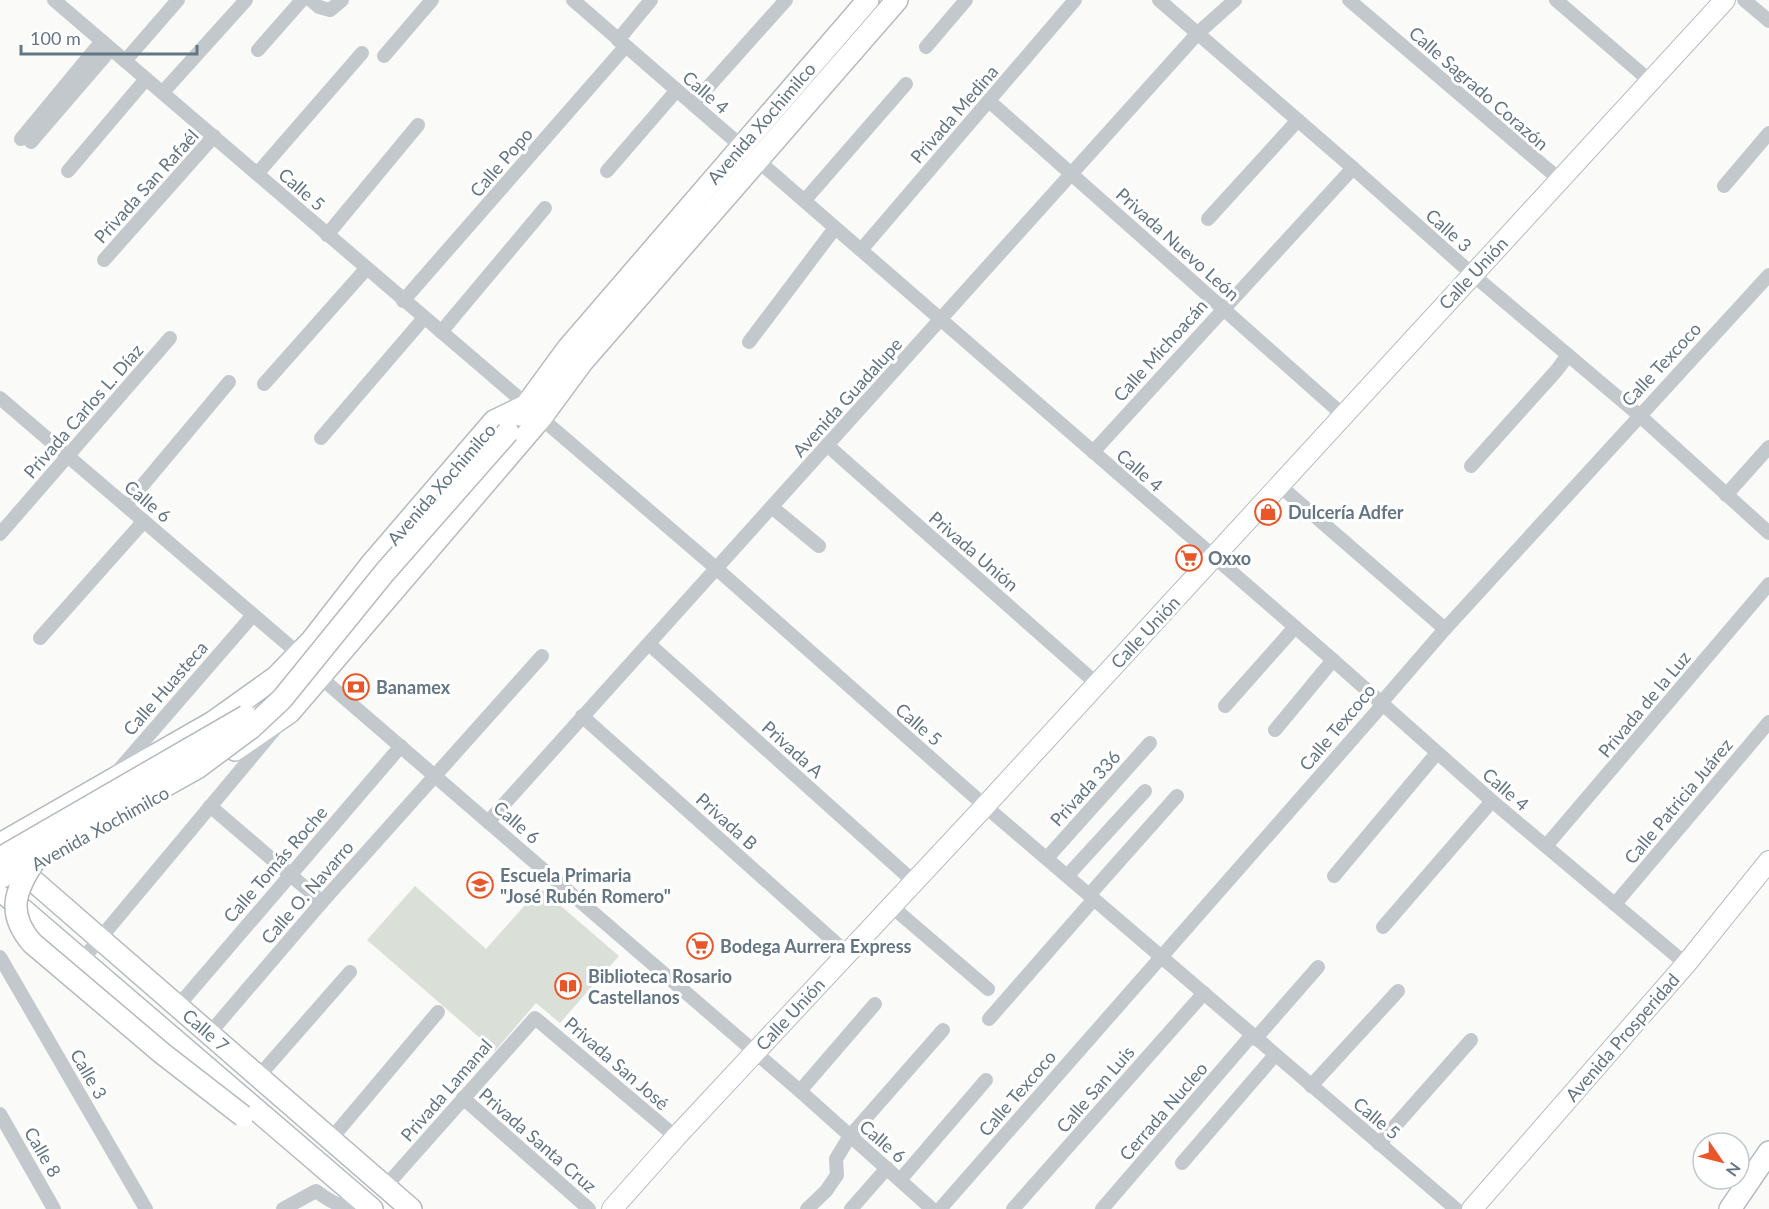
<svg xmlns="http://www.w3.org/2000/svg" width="1769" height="1209" font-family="Lato,sans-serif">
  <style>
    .green { fill: #dadfd7 }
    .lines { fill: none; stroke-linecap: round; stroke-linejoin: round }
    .secondary-casing { stroke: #b5bcc1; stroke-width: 22 }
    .primary-casing { stroke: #b4babe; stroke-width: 24 }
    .street { stroke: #c3c8cc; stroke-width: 14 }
    .secondary { stroke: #fff; stroke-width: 20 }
    .primary { stroke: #fff; stroke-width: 21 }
    .primary-bridge-casing { stroke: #b4babe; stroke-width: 24; stroke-linecap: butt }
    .primary-bridge { stroke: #fff; stroke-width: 21 }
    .labels { text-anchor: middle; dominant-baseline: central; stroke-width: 6; stroke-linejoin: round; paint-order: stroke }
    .street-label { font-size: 18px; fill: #647684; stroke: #fff }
    .poi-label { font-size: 18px; font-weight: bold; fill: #647684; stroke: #fff; text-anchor: start }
  </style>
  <rect width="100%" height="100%" fill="#fafaf8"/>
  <polygon class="green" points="415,886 486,949 540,888 619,956 560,1023 536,1003 495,1051 367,940"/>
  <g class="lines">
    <g class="secondary-casing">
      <g id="secondary">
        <polyline points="612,1209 676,1137 985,806 1725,0"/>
        <polyline points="1472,1209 1686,964 1769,861"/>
      </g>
    </g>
    <g class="primary-casing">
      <g id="primary">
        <polyline points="519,415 568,348 868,0"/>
        <polyline points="235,750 290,712 541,418 583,361 897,0"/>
        <polyline points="0,844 213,722 276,677 312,640 372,563 494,421 527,405"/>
        <polyline points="14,864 411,1209"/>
        <polyline points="0,890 372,1209"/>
        <polyline points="1730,1209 1769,1152"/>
      </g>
    </g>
    <g class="street">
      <polyline points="54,0 527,405"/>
      <polyline points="311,0 319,7 330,10 342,0"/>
      <polyline points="573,0 1333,660 1492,801 1686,964"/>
      <polyline points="1159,0 1353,168 1472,274 1639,415 1769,533"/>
      <polyline points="1349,0 1559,179"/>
      <polyline points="1556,0 1650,81"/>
      <polyline points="1744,0 1769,21"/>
      <polyline points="618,40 651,0"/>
      <polyline points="926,47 966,0"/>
      <polyline points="258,50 302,0"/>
      <polyline points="384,56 432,0"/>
      <polyline points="125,61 178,0"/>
      <polyline points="163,92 246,0"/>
      <polyline points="989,101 1343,415"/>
      <polyline points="693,104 786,0"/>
      <polyline points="21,139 102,41"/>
      <polyline points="31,142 111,49"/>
      <polyline points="68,171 146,79"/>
      <polyline points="607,171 677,90"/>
      <polyline points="257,174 362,53"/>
      <polyline points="1724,186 1769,133"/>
      <polyline points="805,200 906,84"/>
      <polyline points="1208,219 1298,120"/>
      <polyline points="327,235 418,125"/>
      <polyline points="861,250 1075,0"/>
      <polyline points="104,260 214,136"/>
      <polyline points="403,301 625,47"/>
      <polyline points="441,332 545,208"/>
      <polyline points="749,342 835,228"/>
      <polyline points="264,384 366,269"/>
      <polyline points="0,398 299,654"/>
      <polyline points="541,418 717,569 985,806 1456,1209"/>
      <polyline points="321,438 424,318"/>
      <polyline points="827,445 1097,684"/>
      <polyline points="1093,452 1353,168"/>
      <polyline points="1471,466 1557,370 1568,355"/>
      <polyline points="1279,485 1445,629"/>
      <polyline points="1726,495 1769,447"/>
      <polyline points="126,505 229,382"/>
      <polyline points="773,508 819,546"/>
      <polyline points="0,534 170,338"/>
      <polyline points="40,638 144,521"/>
      <polyline points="649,644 913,881"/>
      <polyline points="320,677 800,1091 932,1209"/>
      <polyline points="1225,706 1295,627"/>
      <polyline points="582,716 847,953"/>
      <polyline points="1275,730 1333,660"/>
      <polyline points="117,772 253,615"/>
      <polyline points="210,806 322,902"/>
      <polyline points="488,822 1198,33 1235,0"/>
      <polyline points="1546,846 1769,584"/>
      <polyline points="1047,858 1150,743"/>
      <polyline points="1068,875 1145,791"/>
      <polyline points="1334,876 1437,753"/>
      <polyline points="1090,894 1177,796"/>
      <polyline points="1615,904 1769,722"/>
      <polyline points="890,905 988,989"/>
      <polyline points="1383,927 1492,801"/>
      <polyline points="0,957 146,1209"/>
      <polyline points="82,960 275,729"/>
      <polyline points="178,1006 401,746"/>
      <polyline points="989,1019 1094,899"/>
      <polyline points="209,1034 322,902 542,656"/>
      <polyline points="1255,1039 1318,967"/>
      <polyline points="259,1076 350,972"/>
      <polyline points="1311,1086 1398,991"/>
      <polyline points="800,1091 875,1004"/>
      <polyline points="463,1098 589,1209"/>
      <polyline points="0,1114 54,1209"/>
      <polyline points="331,1139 438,1012"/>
      <polyline points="1379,1144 1471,1040"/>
      <polyline points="1182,1163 1275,1055"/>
      <polyline points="900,1180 986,1080"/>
      <polyline points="385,1187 535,1018 676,1137"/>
      <path d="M283 1209 316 1191C335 1204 339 1209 362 1201"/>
      <polyline points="807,1209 826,1191 837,1175 836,1159 850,1136 943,1030"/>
      <polyline points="851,1209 887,1168"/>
      <polyline points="940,1209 1378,710 1381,703 1445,629 1769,275"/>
      <polyline points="1013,1209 1204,993"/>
      <polyline points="1102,1209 1251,1036"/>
    </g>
    <use href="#secondary" class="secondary"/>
    <use href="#primary" class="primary"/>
    <g class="primary-bridge-casing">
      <g id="primary-bridge">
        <polyline points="0,858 246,716"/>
        <path d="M35 860C15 890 6 913 32 943L163 1054 243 1116"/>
        <polyline points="0,878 197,768 251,728 282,699 385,572 508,432"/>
      </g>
    </g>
    <use href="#primary-bridge" class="primary-bridge"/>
  </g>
  <defs>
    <g id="shop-ring" transform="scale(1.35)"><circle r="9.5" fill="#fff" stroke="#e85629" stroke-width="1.5"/><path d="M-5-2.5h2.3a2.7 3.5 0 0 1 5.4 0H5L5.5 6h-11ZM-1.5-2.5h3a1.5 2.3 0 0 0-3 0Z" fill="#e85629"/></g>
    <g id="supermarket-ring" transform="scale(1.35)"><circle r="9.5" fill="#fff" stroke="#e85629" stroke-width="1.5"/><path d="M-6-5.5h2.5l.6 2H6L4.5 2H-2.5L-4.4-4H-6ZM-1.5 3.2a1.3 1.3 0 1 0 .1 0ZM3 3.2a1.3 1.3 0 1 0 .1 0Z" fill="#e85629"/></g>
    <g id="bank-ring" transform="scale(1.35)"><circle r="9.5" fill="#fff" stroke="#e85629" stroke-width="1.5"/><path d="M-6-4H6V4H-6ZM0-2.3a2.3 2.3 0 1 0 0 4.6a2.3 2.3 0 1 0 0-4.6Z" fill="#e85629"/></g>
    <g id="school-ring" transform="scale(1.35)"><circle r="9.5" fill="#fff" stroke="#e85629" stroke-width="1.5"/><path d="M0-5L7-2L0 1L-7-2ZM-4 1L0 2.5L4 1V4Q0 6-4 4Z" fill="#e85629"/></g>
    <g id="library-ring" transform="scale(1.35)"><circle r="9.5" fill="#fff" stroke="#e85629" stroke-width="1.5"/><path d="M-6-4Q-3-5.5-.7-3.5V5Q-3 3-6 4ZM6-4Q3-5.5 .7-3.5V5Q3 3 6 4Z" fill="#e85629"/></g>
  </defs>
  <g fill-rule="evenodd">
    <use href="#shop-ring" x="1268" y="512"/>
    <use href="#supermarket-ring" x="1189" y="558"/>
    <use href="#bank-ring" x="356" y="687"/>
    <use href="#school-ring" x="480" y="885"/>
    <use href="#supermarket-ring" x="700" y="946"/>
    <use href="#library-ring" x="568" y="986"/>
  </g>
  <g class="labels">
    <g class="street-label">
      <text transform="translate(1479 88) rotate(41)">Calle Sagrado Corazón</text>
      <text transform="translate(706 92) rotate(41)">Calle 4</text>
      <text transform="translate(954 114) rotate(-49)">Privada Medina</text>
      <text transform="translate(761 123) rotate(-49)">Avenida Xochimilco</text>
      <text transform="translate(501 162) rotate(-49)">Calle Popo</text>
      <text transform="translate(146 186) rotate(-48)">Privada San Rafaél</text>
      <text transform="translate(302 189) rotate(41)">Calle 5</text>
      <text transform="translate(1449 230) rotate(42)">Calle 3</text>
      <text transform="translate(1178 244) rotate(42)">Privada Nuevo León</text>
      <text transform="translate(1473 273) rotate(-47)">Calle Unión</text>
      <text transform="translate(1160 350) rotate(-48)">Calle Michoacán</text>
      <text transform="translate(1661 364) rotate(-47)">Calle Texcoco</text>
      <text transform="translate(847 397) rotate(-48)">Avenida Guadalupe</text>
      <text transform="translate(83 411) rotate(-49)">Privada Carlos L. Díaz</text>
      <text transform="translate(1140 470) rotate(41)">Calle 4</text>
      <text transform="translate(441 484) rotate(-49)">Avenida Xochimilco</text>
      <text transform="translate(148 501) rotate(40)">Calle 6</text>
      <text transform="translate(974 551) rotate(41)">Privada Unión</text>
      <text transform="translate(1145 632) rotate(-47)">Calle Unión</text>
      <text transform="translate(165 688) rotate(-49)">Calle Huasteca</text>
      <text transform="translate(1644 704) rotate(-50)">Privada de la Luz</text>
      <text transform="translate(919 724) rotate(41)">Calle 5</text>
      <text transform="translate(1337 727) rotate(-50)">Calle Texcoco</text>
      <text transform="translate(793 749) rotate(42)">Privada A</text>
      <text transform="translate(1085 788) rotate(-48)">Privada 336</text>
      <text transform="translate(1506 789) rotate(41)">Calle 4</text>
      <text transform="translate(1678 801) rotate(-50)">Calle Patricia Juárez</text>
      <text transform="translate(727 821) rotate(42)">Privada B</text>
      <text transform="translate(517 822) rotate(41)">Calle 6</text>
      <text transform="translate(100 828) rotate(-29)">Avenida Xochimilco</text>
      <text transform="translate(275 864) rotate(-49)">Calle Tomás Roche</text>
      <text transform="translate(307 892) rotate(-49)">Calle O. Navarro</text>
      <text transform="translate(790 1014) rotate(-47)">Calle Unión</text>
      <text transform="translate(206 1030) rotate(41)">Calle 7</text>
      <text transform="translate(1622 1037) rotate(-49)">Avenida Prosperidad</text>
      <text transform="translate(617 1063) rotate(41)">Privada San José</text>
      <text transform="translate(89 1074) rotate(60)">Calle 3</text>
      <text transform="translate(1095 1089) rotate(-49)">Calle San Luis</text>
      <text transform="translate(446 1090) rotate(-49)">Privada Lamanal</text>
      <text transform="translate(1017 1093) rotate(-49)">Calle Texcoco</text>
      <text transform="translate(1163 1111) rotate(-49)">Cerrada Nucleo</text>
      <text transform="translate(1377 1118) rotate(40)">Calle 5</text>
      <text transform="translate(538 1140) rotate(41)">Privada Santa Cruz</text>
      <text transform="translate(883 1141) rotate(41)">Calle 6</text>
      <text transform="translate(43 1152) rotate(60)">Calle 8</text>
    </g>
    <g class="poi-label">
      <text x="1288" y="512">Dulcería Adfer</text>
      <text x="1208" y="558">Oxxo</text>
      <text x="376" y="687">Banamex</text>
      <text x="500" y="875">Escuela Primaria<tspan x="500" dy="21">"José Rubén Romero"</tspan></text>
      <text x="720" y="946">Bodega Aurrera Express</text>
      <text x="588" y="976">Biblioteca Rosario<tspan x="588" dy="21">Castellanos</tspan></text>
    </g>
  </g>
  <g transform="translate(1721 1161) rotate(125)"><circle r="28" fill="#ffffff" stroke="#c1c8ce" stroke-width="1.5"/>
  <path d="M0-4.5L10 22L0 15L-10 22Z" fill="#e85629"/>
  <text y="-9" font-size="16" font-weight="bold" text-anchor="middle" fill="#647684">N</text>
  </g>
  <path d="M21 45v9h176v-9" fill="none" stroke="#647684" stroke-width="3"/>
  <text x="30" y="45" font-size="18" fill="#647684" stroke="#ffffff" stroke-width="4.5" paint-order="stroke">100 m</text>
</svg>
